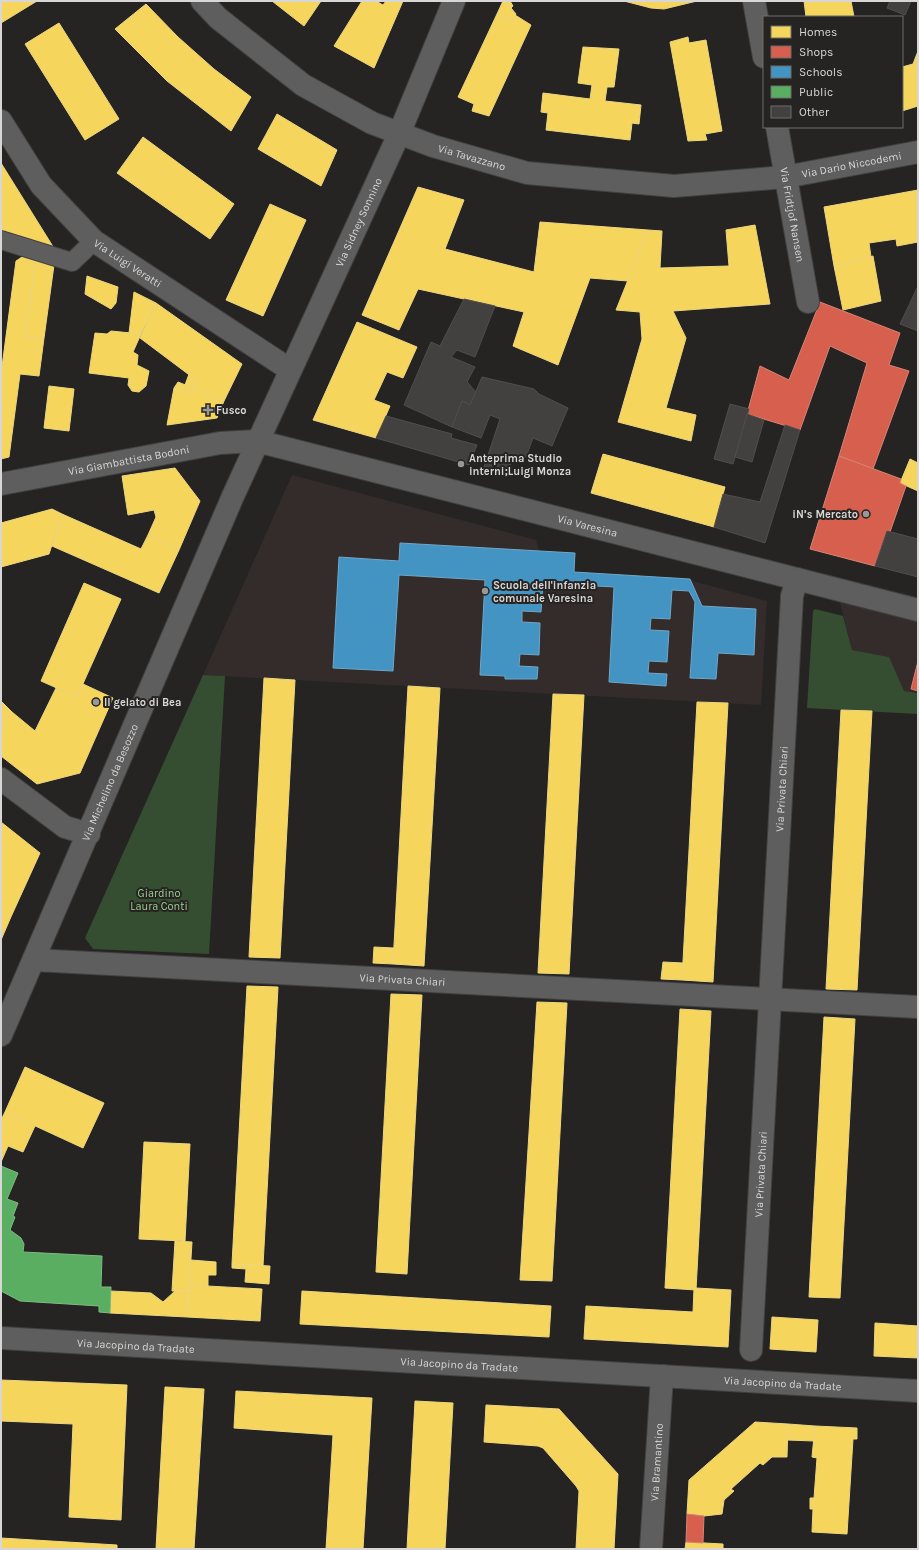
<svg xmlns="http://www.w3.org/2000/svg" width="919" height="1550" font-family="Karla,sans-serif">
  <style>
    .built { fill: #342c2a }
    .green { fill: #354d30 }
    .homes { fill: #f6d55c; stroke: #edd681 }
    .shops { fill: #d6604d; stroke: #d78476 }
    .schools { fill: #4393c3; stroke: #70a7c9 }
    .public { fill: #5aae61; stroke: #80ba84 }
    .building { fill: #424140; stroke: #4f4e4e }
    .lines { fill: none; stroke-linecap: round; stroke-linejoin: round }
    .pedestrian-casing { stroke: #424140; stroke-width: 20 }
    .minor-casing { stroke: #424140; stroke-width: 24 }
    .pedestrian { stroke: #5e5e5e; stroke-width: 18 }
    .minor { stroke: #5e5e5e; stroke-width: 22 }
    .poi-dot { fill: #999897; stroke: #262422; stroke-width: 1.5 }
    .labels { text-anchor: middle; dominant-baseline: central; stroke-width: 4; stroke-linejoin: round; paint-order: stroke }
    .street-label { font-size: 11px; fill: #d8d7d6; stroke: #262422 }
    .poi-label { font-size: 11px; font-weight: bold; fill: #d8d7d6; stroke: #262422; text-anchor: start }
    .park-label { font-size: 11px; fill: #9cd18f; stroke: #262422 }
  </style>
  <rect width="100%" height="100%" fill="#252423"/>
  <g class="built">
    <polygon points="292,475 536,540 539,551 575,553 574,572 690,579 692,581 767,601 761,705 203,675"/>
    <polygon points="836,587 918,609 918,693 904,691 888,657 852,650"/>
  </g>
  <g class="green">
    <polygon points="815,609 843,616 852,650 889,657 904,691 918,693 918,714 807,708 813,611"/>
    <polygon points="203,675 225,676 209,954 93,949 85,938"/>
  </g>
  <g class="homes">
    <polygon points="1,1 37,1 1,23"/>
    <polygon points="272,1 321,1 304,26"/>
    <polygon points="362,1 376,1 383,5 386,1 403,1 374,68 334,46"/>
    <polygon points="503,1 510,1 513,6 511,8 516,14 512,21 497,14"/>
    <polygon points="624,1 697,1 664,9 651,8"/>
    <polygon points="804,1 851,1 854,17 806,17"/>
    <polygon points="146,4 178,37 214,69 251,97 231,131 167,81 115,29"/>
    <polygon points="497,14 512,21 515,15 531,25 489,116 472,111 474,104 458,97"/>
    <polygon points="59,23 119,119 85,140 25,44"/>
    <polygon points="688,37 689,43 706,40 722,131 705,134 707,140 688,141 670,42"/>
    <polygon points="583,47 619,49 614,87 607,87 605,101 641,105 639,124 632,123 630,140 546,130 548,113 541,112 543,93 590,99 592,85 578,83"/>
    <polygon points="918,51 918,106 902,111 902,67 913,64"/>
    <polygon points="277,114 337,150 321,186 258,149"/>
    <polygon points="143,137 234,204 210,239 117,173"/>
    <polygon points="1,163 57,253 1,235"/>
    <polygon points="418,187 464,200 445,249 534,272 540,222 648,230 628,281 590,278 558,365 513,346 524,312 418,289 399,330 362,315"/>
    <polygon points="918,190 918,242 897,246 896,239 869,243 871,257 834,266 824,207"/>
    <polygon points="270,204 306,220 263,316 226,300"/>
    <polygon points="755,225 770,304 673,311 686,338 666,408 696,415 691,441 618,422 642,339 640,312 616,310 648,230 662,231 660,268 729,266 726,230"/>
    <polygon points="25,255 36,259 25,336 44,338 39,376 20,374 9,457 1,459 1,374 16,261"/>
    <polygon points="873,256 881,301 843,310 834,266"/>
    <polygon points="36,259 54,265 44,338 25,336"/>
    <polygon points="87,276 118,287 116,303 111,309 85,294"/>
    <polygon points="134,292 156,303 141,334 129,333"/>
    <polygon points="156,303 242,364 224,401 193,388 196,380 140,338"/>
    <polygon points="357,322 417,347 403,378 387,372 374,400 390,406 376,438 313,420"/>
    <polygon points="111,331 141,334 133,352 138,355 137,365 149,371 146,386 139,392 132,391 128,385 129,378 89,373 95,333 107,334"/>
    <polygon points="189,374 196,380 193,388 185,385"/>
    <polygon points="178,382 193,388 190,394 174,388"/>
    <polygon points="49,386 74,389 69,431 44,428"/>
    <polygon points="174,388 190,394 193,388 224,401 217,418 167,425"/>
    <polygon points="603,454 725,487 714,527 591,493"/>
    <polygon points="910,459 918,463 918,491 900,483"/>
    <polygon points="175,468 200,501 179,550 148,535 156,517 154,510 128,515 122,476"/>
    <polygon points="52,509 62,514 49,554 1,567 1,523"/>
    <polygon points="62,514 141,549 148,535 179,550 159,593 52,546"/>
    <polygon points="84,583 121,599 77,697 41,681"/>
    <polygon points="264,678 295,680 280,958 249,957"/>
    <polygon points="83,684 113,698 80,773 37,784 1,756 1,728 12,712 35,731 56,688 77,697"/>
    <polygon points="408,686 440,688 424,966 393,964"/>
    <polygon points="553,694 584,695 569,974 538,973"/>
    <polygon points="1,701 12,712 1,728"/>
    <polygon points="697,702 728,703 713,982 682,980"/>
    <polygon points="841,710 872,711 857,990 826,989"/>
    <polygon points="1,822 40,853 10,919 1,914"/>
    <polygon points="1,914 10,919 1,940"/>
    <polygon points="374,947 394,948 393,964 373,963"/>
    <polygon points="663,962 683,963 682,980 661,979"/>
    <polygon points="247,986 278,987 263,1266 232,1264"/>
    <polygon points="391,994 422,995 407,1274 376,1272"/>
    <polygon points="537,1002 567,1003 552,1281 520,1280"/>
    <polygon points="680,1009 711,1011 696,1290 665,1288"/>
    <polygon points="824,1017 855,1019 840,1298 809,1297"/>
    <polygon points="25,1067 104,1103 83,1148 5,1112"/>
    <polygon points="5,1112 35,1126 23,1152 8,1146 1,1162 1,1120"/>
    <polygon points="144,1142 190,1144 185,1241 139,1239"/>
    <polygon points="175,1241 192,1242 189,1291 172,1291"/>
    <polygon points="191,1260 216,1262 216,1275 208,1275 208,1286 189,1285"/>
    <polygon points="232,1264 270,1266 269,1284 245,1282 246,1269 232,1268"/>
    <polygon points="189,1285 262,1289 260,1321 187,1317"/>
    <polygon points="696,1288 731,1290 728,1347 584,1339 586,1306 693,1312 694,1289"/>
    <polygon points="111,1291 151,1293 163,1302 175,1291 189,1291 187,1317 110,1313"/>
    <polygon points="302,1291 551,1306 549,1337 300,1324"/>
    <polygon points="772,1317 818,1320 816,1352 770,1349"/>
    <polygon points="875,1323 918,1326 918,1358 874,1356"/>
    <polygon points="1,1380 127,1385 121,1520 69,1517 73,1424 1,1421"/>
    <polygon points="165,1387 204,1389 194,1549 156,1549"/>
    <polygon points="236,1391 372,1398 363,1549 326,1549 333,1435 234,1428"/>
    <polygon points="415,1401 453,1403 445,1549 407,1549"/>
    <polygon points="486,1405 559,1409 618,1474 614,1549 576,1549 579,1491 576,1486 543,1448 538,1446 484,1442"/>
    <polygon points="755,1422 788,1424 787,1457 772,1457 763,1465 760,1463 731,1489 734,1491 724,1500 722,1514 704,1516 687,1514 689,1480"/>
    <polygon points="788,1424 815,1426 814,1441 787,1440"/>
    <polygon points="815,1426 857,1428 857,1439 853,1439 847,1534 812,1532 813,1509 810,1509 810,1498 814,1498 817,1458 812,1457"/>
    <polygon points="1,1538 117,1545 117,1549 1,1549"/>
    <polygon points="686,1542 723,1544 723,1549 685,1549"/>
  </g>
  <g class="shops">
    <polygon points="820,302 900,333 889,365 909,371 873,469 839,456 867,363 830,346 800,430 747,414 760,366 789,380"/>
    <polygon points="839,456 901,479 900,483 906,486 890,532 887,531 875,566 810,549"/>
    <polygon points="918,661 918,691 911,689"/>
    <polygon points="687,1514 704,1516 703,1543 686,1542"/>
  </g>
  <polygon class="schools" points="400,543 575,553 574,572 690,579 702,606 756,609 754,655 718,653 716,679 690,678 695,602 689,591 672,590 670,619 651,618 650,630 669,631 667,662 649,661 648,673 667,674 666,686 609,682 614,587 543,583 541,612 522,611 522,622 540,623 539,655 520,654 519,666 538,667 537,679 505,679 505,676 480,675 485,580 399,575 393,671 333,668 339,557 399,561"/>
  <polygon class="public" points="1,1166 18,1173 7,1199 18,1203 13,1216 15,1217 10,1230 21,1238 24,1244 23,1252 102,1256 101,1287 111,1287 110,1313 99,1312 99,1306 20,1301 1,1291"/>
  <g class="building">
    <polygon points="890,1 911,1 905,15 887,8"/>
    <polygon points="918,286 918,331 900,324"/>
    <polygon points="464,299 495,306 475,357 457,350 451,357 475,367 467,382 476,392 470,405 462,401 452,427 404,405 431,342 440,346"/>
    <polygon points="482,377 534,389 539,394 568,408 552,446 533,438 526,457 514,454 506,477 483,470 500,419 490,415 481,438 452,427 462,401 470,405"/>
    <polygon points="730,404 749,409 733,464 714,459"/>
    <polygon points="747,414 764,420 752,462 735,457"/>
    <polygon points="386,416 452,434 451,438 477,445 469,465 376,438"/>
    <polygon points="785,425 800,430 765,543 714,527 723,494 760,502"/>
    <polygon points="887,531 918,539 918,577 875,566"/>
  </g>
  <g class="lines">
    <g class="pedestrian-casing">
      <polyline id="pedestrian" points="1,240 72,262 94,241"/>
    </g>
    <g class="minor-casing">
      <g id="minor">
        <path id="s1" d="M202 1 218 18 303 85 372 123 433 146 527 173 674 186 785 177 918 152"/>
        <polyline points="754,1 764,57"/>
        <path id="s2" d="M1 121 41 185 94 241 289 369"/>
        <path id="s3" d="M777 127 808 302"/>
        <path id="s4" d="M1 484 220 443 257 441 918 610"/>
        <polyline points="1,779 65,827 89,834"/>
        <path id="s5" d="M34 960 918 1007"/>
        <path id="s6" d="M1 1035 233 496 399 134 454 1"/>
        <path id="s7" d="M1 1338 918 1391"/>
        <path id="s8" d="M751 1350 792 596 797 579"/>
        <path id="s9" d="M651 1549 662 1376"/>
      </g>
    </g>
    <use href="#pedestrian" class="pedestrian"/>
    <use href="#minor" class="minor"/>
  </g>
  <g class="poi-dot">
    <path d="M206 404h4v4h4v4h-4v4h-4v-4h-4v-4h4z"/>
    <circle cx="461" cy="464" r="4"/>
    <circle cx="866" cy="514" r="4"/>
    <circle cx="485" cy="591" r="4"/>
    <circle cx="96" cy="702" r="4"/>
  </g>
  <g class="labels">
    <g class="street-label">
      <text stroke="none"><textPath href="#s1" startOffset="316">Via Tavazzano</textPath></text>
      <text stroke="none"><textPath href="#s1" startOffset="700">Via Dario Niccodemi</textPath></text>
      <text stroke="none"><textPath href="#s3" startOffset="89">Via Fridtjof Nansen</textPath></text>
      <text stroke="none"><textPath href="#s6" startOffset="888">Via Sidney Sonnino</textPath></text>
      <text stroke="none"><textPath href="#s2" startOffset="193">Via Luigi Veratti</textPath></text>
      <text stroke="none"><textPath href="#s4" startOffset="130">Via Giambattista Bodoni</textPath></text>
      <text stroke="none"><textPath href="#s4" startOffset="601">Via Varesina</textPath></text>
      <text stroke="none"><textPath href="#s6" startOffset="275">Via Michelino da Besozzo</textPath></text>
      <text stroke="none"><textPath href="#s8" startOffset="562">Via Privata Chiari</textPath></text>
      <text stroke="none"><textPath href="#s5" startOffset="369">Via Privata Chiari</textPath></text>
      <text stroke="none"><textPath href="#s8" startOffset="176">Via Privata Chiari</textPath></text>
      <text stroke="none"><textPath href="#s7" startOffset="135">Via Jacopino da Tradate</textPath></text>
      <text stroke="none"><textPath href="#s7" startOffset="459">Via Jacopino da Tradate</textPath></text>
      <text stroke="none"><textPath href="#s7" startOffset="783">Via Jacopino da Tradate</textPath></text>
      <text stroke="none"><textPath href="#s9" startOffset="87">Via Bramantino</textPath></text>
    </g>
    <g class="poi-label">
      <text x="216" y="410">Fusco</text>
      <text x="469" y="458">Anteprima Studio<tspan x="469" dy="13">interni;Luigi Monza</tspan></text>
      <text x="858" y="514" text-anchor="end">iN’s Mercato</text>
      <text x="493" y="585">Scuola dell'infanzia<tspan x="493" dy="13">comunale Varesina</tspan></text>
      <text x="104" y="702">Il gelato di Bea</text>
    </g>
    <g class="park-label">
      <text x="159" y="893">Giardino<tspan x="159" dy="13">Laura Conti</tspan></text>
    </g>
  </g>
  <rect width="919" height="1550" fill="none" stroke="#d8d7d6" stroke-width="4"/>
  <rect x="763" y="16" width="140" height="112" fill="#262422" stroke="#6d6c6a"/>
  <rect x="771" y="26" width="20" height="12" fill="#f6d55c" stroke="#6d6c6a"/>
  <text x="799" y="36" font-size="12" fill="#d8d7d6">Homes</text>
  <rect x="771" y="46" width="20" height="12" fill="#d6604d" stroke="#6d6c6a"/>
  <text x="799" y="56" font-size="12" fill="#d8d7d6">Shops</text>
  <rect x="771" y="66" width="20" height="12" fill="#4393c3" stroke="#6d6c6a"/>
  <text x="799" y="76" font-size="12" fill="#d8d7d6">Schools</text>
  <rect x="771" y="86" width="20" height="12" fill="#5aae61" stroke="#6d6c6a"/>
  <text x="799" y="96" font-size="12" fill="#d8d7d6">Public</text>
  <rect x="771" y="106" width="20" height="12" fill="#424140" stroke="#6d6c6a"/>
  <text x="799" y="116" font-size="12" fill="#d8d7d6">Other</text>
</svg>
